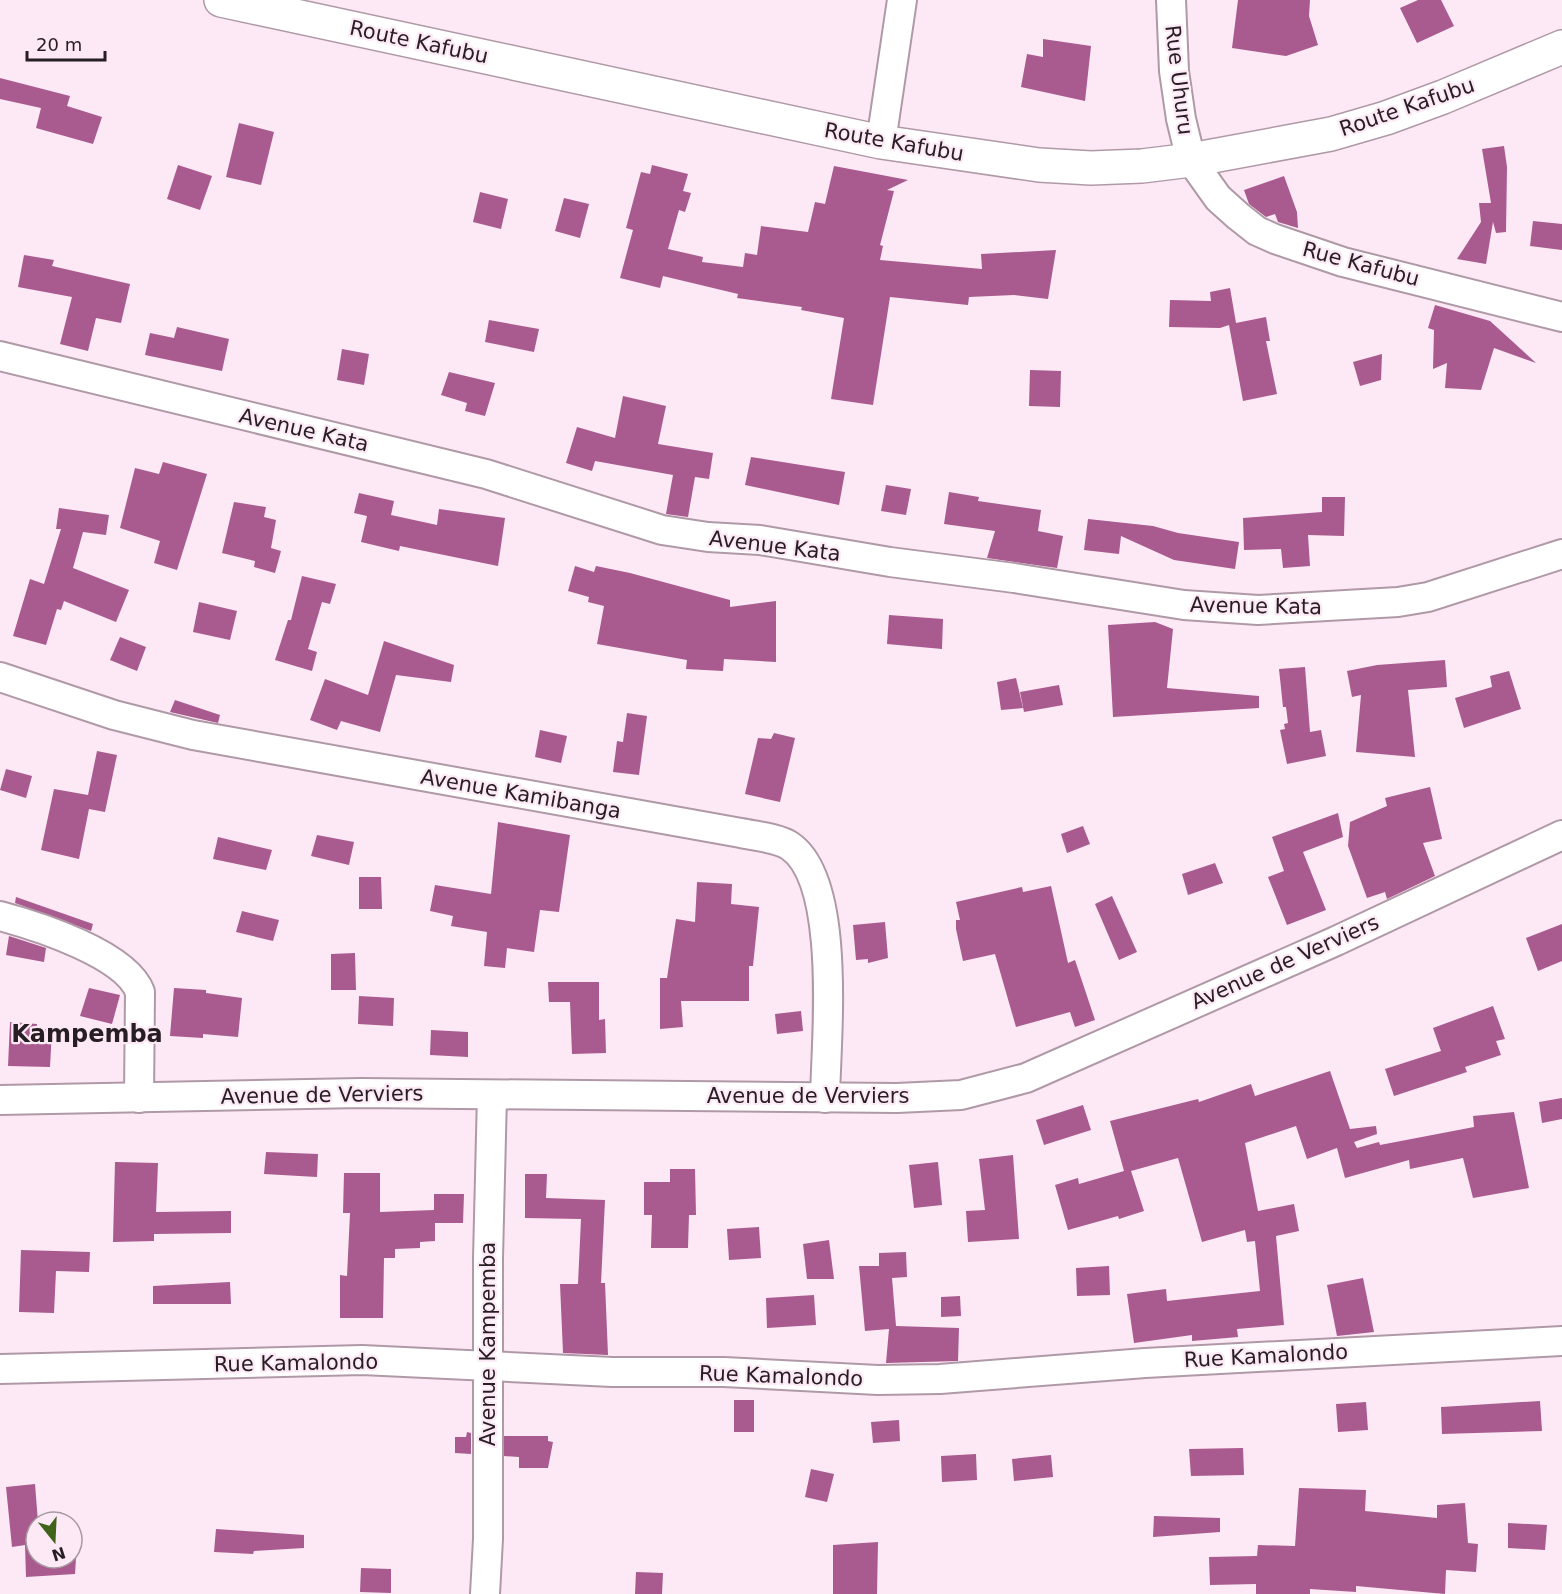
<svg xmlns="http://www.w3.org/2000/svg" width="1562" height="1594" font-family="'DejaVu Sans',sans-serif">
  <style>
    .building { fill: #a95a8e }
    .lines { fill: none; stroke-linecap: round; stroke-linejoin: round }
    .street-casing { stroke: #b099a7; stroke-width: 32 }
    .secondary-casing { stroke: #b099a7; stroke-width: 36 }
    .street { stroke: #fff; stroke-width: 28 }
    .secondary { stroke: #fff; stroke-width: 33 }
    .labels { text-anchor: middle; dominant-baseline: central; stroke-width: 4.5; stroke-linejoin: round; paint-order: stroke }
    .street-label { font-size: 21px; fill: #271e23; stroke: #fde9f5 }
    .quarter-label { font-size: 24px; font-weight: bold; fill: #271e23; stroke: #fde9f5 }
  </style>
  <rect width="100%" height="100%" fill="#fde9f5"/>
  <g class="building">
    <polygon points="1238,0 1310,0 1309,16 1318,45 1286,56 1232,48"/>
    <polygon points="1418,0 1441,0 1454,26 1417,43 1400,8"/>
    <polygon points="1043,39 1091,46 1085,101 1021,87 1027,54 1043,57"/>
    <polygon points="0,78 70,96 67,106 102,117 93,144 36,128 41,108 0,99"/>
    <polygon points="239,123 274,132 261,185 226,177"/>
    <polygon points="1504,146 1507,167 1506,232 1496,233 1493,222 1486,264 1457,259 1481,222 1479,203 1491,203 1482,149"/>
    <polygon points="178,165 212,176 200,210 167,199"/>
    <polygon points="652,165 688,174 683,191 691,193 685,212 679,210 668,249 703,257 702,262 743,267 745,253 757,255 761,226 808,232 815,202 825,204 834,166 908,180 887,190 894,191 880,245 883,246 880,260 982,269 981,254 1056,250 1048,299 1014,295 969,297 968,305 890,297 873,405 831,399 844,318 801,310 802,307 737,298 738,294 663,276 660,288 620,278 633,230 626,228 641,172 650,174"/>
    <polygon points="1284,176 1297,212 1298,228 1278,222 1275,214 1266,217 1249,204 1244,190"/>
    <polygon points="480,192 508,199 501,229 473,222"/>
    <polygon points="564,198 589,204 580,238 555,231"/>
    <polygon points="1533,221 1562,224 1562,250 1530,246"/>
    <polygon points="24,255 54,260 52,266 130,284 121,323 96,318 88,351 60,344 72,297 18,287"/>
    <polygon points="1230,288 1236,323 1266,317 1270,341 1266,341 1277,394 1243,401 1229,325 1220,328 1169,327 1170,300 1211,301 1210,292"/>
    <polygon points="1435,305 1490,321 1536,363 1494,348 1481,390 1445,388 1447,363 1433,369 1434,330 1428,328"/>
    <polygon points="489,320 539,329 534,352 485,342"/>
    <polygon points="177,327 229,339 222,371 145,355 150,333 174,338"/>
    <polygon points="342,349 369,354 364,385 337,380"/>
    <polygon points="1382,354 1381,380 1360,386 1353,362"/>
    <polygon points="1030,370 1061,371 1060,407 1029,406"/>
    <polygon points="449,372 495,383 485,416 465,411 467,403 441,395"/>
    <polygon points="623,396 666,406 658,444 713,453 709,479 695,477 688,517 666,514 673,475 595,461 592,471 566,463 577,427 615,438"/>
    <polygon points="751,457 845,472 839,505 745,485"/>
    <polygon points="163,462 207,474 177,570 154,563 160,541 120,528 135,468 159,474"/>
    <polygon points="886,485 911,489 906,515 881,511"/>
    <polygon points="949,492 979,497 978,501 1041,510 1038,531 1063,536 1057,568 987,558 995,531 944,524"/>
    <polygon points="359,493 394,501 391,515 437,525 439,509 505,518 498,566 400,546 399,551 361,542 367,516 354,513"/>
    <polygon points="1322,497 1345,497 1344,536 1308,535 1310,566 1283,568 1281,549 1244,550 1243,518 1322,512"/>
    <polygon points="234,502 266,507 264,517 276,520 271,548 281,551 275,573 254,567 255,561 222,553"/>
    <polygon points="59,508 109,515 106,535 83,532 73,568 129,590 116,622 64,601 61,610 57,609 46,645 13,636 30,579 44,584 61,529 56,529"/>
    <polygon points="1088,519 1153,526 1178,533 1239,542 1235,569 1174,560 1121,536 1119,554 1084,550"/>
    <polygon points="575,566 594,572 596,566 630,573 730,600 730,607 776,601 776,662 724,659 723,671 686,669 687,660 597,644 604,606 588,602 589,597 568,591"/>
    <polygon points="302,576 336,584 330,604 322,602 308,649 317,652 312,671 275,660 288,620 291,620"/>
    <polygon points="199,602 237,611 230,640 193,632"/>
    <polygon points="889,615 943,619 942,649 887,644"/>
    <polygon points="1155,622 1173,629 1167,688 1259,696 1259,708 1113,717 1108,625"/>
    <polygon points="120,637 146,647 137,671 110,660"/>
    <polygon points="384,641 454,665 451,682 396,675 380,732 341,721 337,730 310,720 325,679 368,695"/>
    <polygon points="1445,660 1447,687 1408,690 1415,757 1356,752 1361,695 1352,697 1347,671 1377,665"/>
    <polygon points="1305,667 1310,732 1321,730 1326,756 1287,764 1280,730 1285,729 1284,724 1288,723 1286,707 1283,707 1279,669"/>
    <polygon points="1509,671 1521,709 1464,728 1455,698 1492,687 1490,676"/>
    <polygon points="1016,678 1023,708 1001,710 997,682"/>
    <polygon points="1059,685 1063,705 1024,712 1020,692"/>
    <polygon points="175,700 220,715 218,723 170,712"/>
    <polygon points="627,713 647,716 639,775 613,772 617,741 623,742"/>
    <polygon points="540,730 567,736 561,763 535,757"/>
    <polygon points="774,733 795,738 780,802 745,794 758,738 771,739"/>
    <polygon points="97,751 117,755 105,812 89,809 79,859 41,850 54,789 88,795"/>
    <polygon points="6,769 32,776 26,798 0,790"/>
    <polygon points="1430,787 1442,839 1423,843 1435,876 1387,899 1385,892 1367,898 1348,846 1350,822 1387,806 1385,798"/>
    <polygon points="1338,813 1343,837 1303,852 1326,910 1287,925 1268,877 1284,871 1272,837"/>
    <polygon points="498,822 570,835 559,912 540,910 534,952 507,948 505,968 484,966 487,932 451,926 453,916 430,911 435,885 491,894"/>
    <polygon points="1083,826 1090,844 1067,853 1061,834"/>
    <polygon points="317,835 354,842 349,865 311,856"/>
    <polygon points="218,837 272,850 266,870 213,859"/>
    <polygon points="1215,863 1223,883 1188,895 1182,874"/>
    <polygon points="359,877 381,877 382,909 359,909"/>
    <polygon points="697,882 732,884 731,904 759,907 753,966 749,966 749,1001 681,1001 683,1027 660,1029 660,978 667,978 676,919 695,922"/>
    <polygon points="1051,886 1068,963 1075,960 1095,1020 1075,1027 1070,1012 1016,1027 995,954 963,961 956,929 956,920 960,920 956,902 1022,887 1023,892"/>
    <polygon points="1112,896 1137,952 1119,960 1095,904"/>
    <polygon points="16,897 93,924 91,931 15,903"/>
    <polygon points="242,911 279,920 273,941 236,932"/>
    <polygon points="885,922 888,958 868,963 868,959 856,960 853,925"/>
    <polygon points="1562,924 1562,961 1538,971 1526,938"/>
    <polygon points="9,936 46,948 44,962 6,955"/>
    <polygon points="355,953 356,990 331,990 331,954"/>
    <polygon points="548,982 599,982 599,1020 605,1019 606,1053 572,1054 570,1002 549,1002"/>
    <polygon points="89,988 120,995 112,1024 80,1016"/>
    <polygon points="174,988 206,990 206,993 242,998 238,1037 203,1034 203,1038 170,1036"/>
    <polygon points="359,996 394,998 393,1026 358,1024"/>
    <polygon points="1493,1006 1505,1039 1496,1041 1501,1055 1465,1067 1467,1072 1394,1096 1385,1069 1441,1051 1433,1028"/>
    <polygon points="801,1011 803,1031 777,1034 775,1014"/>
    <polygon points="10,1022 37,1024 37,1029 52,1029 50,1067 8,1066"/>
    <polygon points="431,1030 468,1032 468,1057 430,1055"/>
    <polygon points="1330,1071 1350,1129 1376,1126 1377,1134 1354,1142 1357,1148 1379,1142 1380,1145 1474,1127 1473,1116 1514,1112 1529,1188 1473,1198 1463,1158 1410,1169 1409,1160 1345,1178 1337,1148 1307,1159 1296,1126 1245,1143 1258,1211 1294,1204 1299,1231 1276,1236 1284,1325 1237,1329 1238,1337 1192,1341 1192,1335 1134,1343 1127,1294 1166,1289 1167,1301 1260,1291 1255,1241 1247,1242 1245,1230 1202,1242 1178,1158 1131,1171 1144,1211 1119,1219 1118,1216 1068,1230 1055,1185 1078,1178 1079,1184 1124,1171 1110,1121 1198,1099 1199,1102 1251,1084 1255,1096"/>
    <polygon points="1562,1098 1562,1119 1542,1123 1539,1102"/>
    <polygon points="1083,1105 1091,1130 1044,1145 1036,1120"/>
    <polygon points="266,1152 318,1154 317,1177 264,1174"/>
    <polygon points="1013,1155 1019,1239 968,1242 966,1211 985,1210 979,1159"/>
    <polygon points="115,1162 158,1163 156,1212 231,1211 231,1233 154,1234 154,1241 113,1242"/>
    <polygon points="938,1162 942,1205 914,1208 909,1165"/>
    <polygon points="670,1169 695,1169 696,1215 689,1215 688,1248 651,1248 652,1215 644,1215 644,1182 670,1182"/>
    <polygon points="344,1173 380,1173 380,1212 434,1210 434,1194 464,1194 463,1223 435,1223 435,1241 420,1242 420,1248 395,1249 395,1258 384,1258 383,1318 340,1318 340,1275 347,1276 350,1213 343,1213"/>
    <polygon points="525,1174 547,1174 546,1198 605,1200 601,1283 605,1283 608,1355 563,1353 560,1284 578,1284 581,1219 525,1218"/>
    <polygon points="759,1227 761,1258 729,1260 727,1229"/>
    <polygon points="829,1240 834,1279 807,1279 803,1244"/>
    <polygon points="21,1250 90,1252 89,1272 56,1271 54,1313 19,1312"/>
    <polygon points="906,1252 907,1277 892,1278 896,1326 959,1328 958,1361 886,1363 889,1329 865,1331 859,1266 879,1266 879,1253"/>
    <polygon points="1109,1266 1110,1295 1077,1296 1076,1268"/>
    <polygon points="1363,1278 1374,1332 1337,1336 1327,1285"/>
    <polygon points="230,1282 231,1304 153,1304 153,1286"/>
    <polygon points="814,1295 816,1325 767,1328 766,1298"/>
    <polygon points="960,1296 961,1316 941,1317 941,1297"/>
    <rect x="734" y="1400" width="20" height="32"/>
    <polygon points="1540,1401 1542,1431 1442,1434 1441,1407"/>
    <polygon points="1366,1402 1368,1430 1338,1432 1336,1404"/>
    <polygon points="899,1420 900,1441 873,1443 871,1422"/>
    <polygon points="467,1432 471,1433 471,1454 455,1453 455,1437 466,1437"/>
    <polygon points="504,1436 548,1436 548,1441 553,1442 548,1468 519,1468 519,1457 504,1456"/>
    <polygon points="1243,1448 1244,1475 1191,1476 1189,1449"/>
    <polygon points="976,1454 977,1480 942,1482 941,1456"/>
    <polygon points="1051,1455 1053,1477 1014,1481 1012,1459"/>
    <polygon points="811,1469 834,1474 827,1502 805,1497"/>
    <polygon points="35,1484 38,1522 36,1522 36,1558 72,1558 72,1542 77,1542 75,1574 26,1577 25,1545 12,1547 6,1487"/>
    <polygon points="1299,1488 1366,1490 1365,1511 1437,1518 1437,1505 1465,1503 1468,1543 1478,1544 1476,1572 1446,1570 1445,1594 1356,1586 1356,1592 1310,1589 1310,1594 1256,1594 1256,1584 1210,1585 1209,1557 1257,1556 1258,1545 1295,1546"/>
    <polygon points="1154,1516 1220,1518 1220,1532 1153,1537"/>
    <polygon points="1508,1523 1547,1525 1545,1550 1508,1548"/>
    <polygon points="216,1529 304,1535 304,1548 254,1551 253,1554 214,1552"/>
    <polygon points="878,1542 877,1594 833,1594 833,1545"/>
    <polygon points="361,1568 391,1569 391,1593 360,1592"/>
    <polygon points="636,1572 663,1573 662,1594 635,1594"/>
  </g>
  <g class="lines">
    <g class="street-casing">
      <g id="street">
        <polyline points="1171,0 1174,71 1181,119 1191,160 1218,198 1238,216 1257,231 1275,239 1343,262 1562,317"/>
        <polyline points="881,142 902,0"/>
        <polyline points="0,356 486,474 662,530 708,537 760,540 890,562 1014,578 1184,605 1258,610 1398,602 1428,597 1562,554"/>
        <path d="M0 677 114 715 193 735 741 833C755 836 778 838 790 846 842 882 826 1040 825 1098"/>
        <path d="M0 916C37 926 126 954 140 992L139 1098"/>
        <polyline points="0,1100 361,1093 897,1098 961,1095 1026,1078 1336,941 1562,835"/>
        <polyline points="0,1369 362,1360 612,1372 724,1372 878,1380 940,1379 1145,1363 1562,1341"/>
        <polyline points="485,1594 488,1539 488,1258 492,1095"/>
      </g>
    </g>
    <g class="secondary-casing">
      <polyline id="secondary" points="221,0 881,142 1039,165 1091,168 1142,166 1191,160 1331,134 1386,118 1443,97 1562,47"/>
    </g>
    <use href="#street" class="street"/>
    <use href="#secondary" class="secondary"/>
  </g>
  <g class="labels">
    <g class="street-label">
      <text transform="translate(419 42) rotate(12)">Route Kafubu</text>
      <text transform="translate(1179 80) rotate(83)">Rue Uhuru</text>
      <text transform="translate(1407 107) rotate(-19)">Route Kafubu</text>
      <text transform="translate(894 142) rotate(10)">Route Kafubu</text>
      <text transform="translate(1361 264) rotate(15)">Rue Kafubu</text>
      <text transform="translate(304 430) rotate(13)">Avenue Kata</text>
      <text transform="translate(775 546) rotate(7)">Avenue Kata</text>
      <text transform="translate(1256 606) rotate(1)">Avenue Kata</text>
      <text transform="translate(521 794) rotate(10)">Avenue Kamibanga</text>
      <text transform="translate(1285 962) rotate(-24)">Avenue de Verviers</text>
      <text transform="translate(322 1095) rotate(-1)">Avenue de Verviers</text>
      <text x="808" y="1096">Avenue de Verviers</text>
      <text transform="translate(488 1344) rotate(-90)">Avenue Kampemba</text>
      <text transform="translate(1266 1356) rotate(-3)">Rue Kamalondo</text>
      <text transform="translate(296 1363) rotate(-1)">Rue Kamalondo</text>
      <text transform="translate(781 1376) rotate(2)">Rue Kamalondo</text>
    </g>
    <g class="quarter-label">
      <text x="87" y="1034">Kampemba</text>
    </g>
  </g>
  <g transform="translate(54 1540) rotate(162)"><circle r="28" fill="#fde9f5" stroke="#a798a1" stroke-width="1.5"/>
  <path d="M0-4.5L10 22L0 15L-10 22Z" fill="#40631b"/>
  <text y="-9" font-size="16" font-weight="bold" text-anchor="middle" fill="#271e23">N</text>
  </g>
  <path d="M27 51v9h78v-9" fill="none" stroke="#271e23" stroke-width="3"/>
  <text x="36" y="51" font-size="18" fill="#271e23" stroke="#fde9f5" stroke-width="4.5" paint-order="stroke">20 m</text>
</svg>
